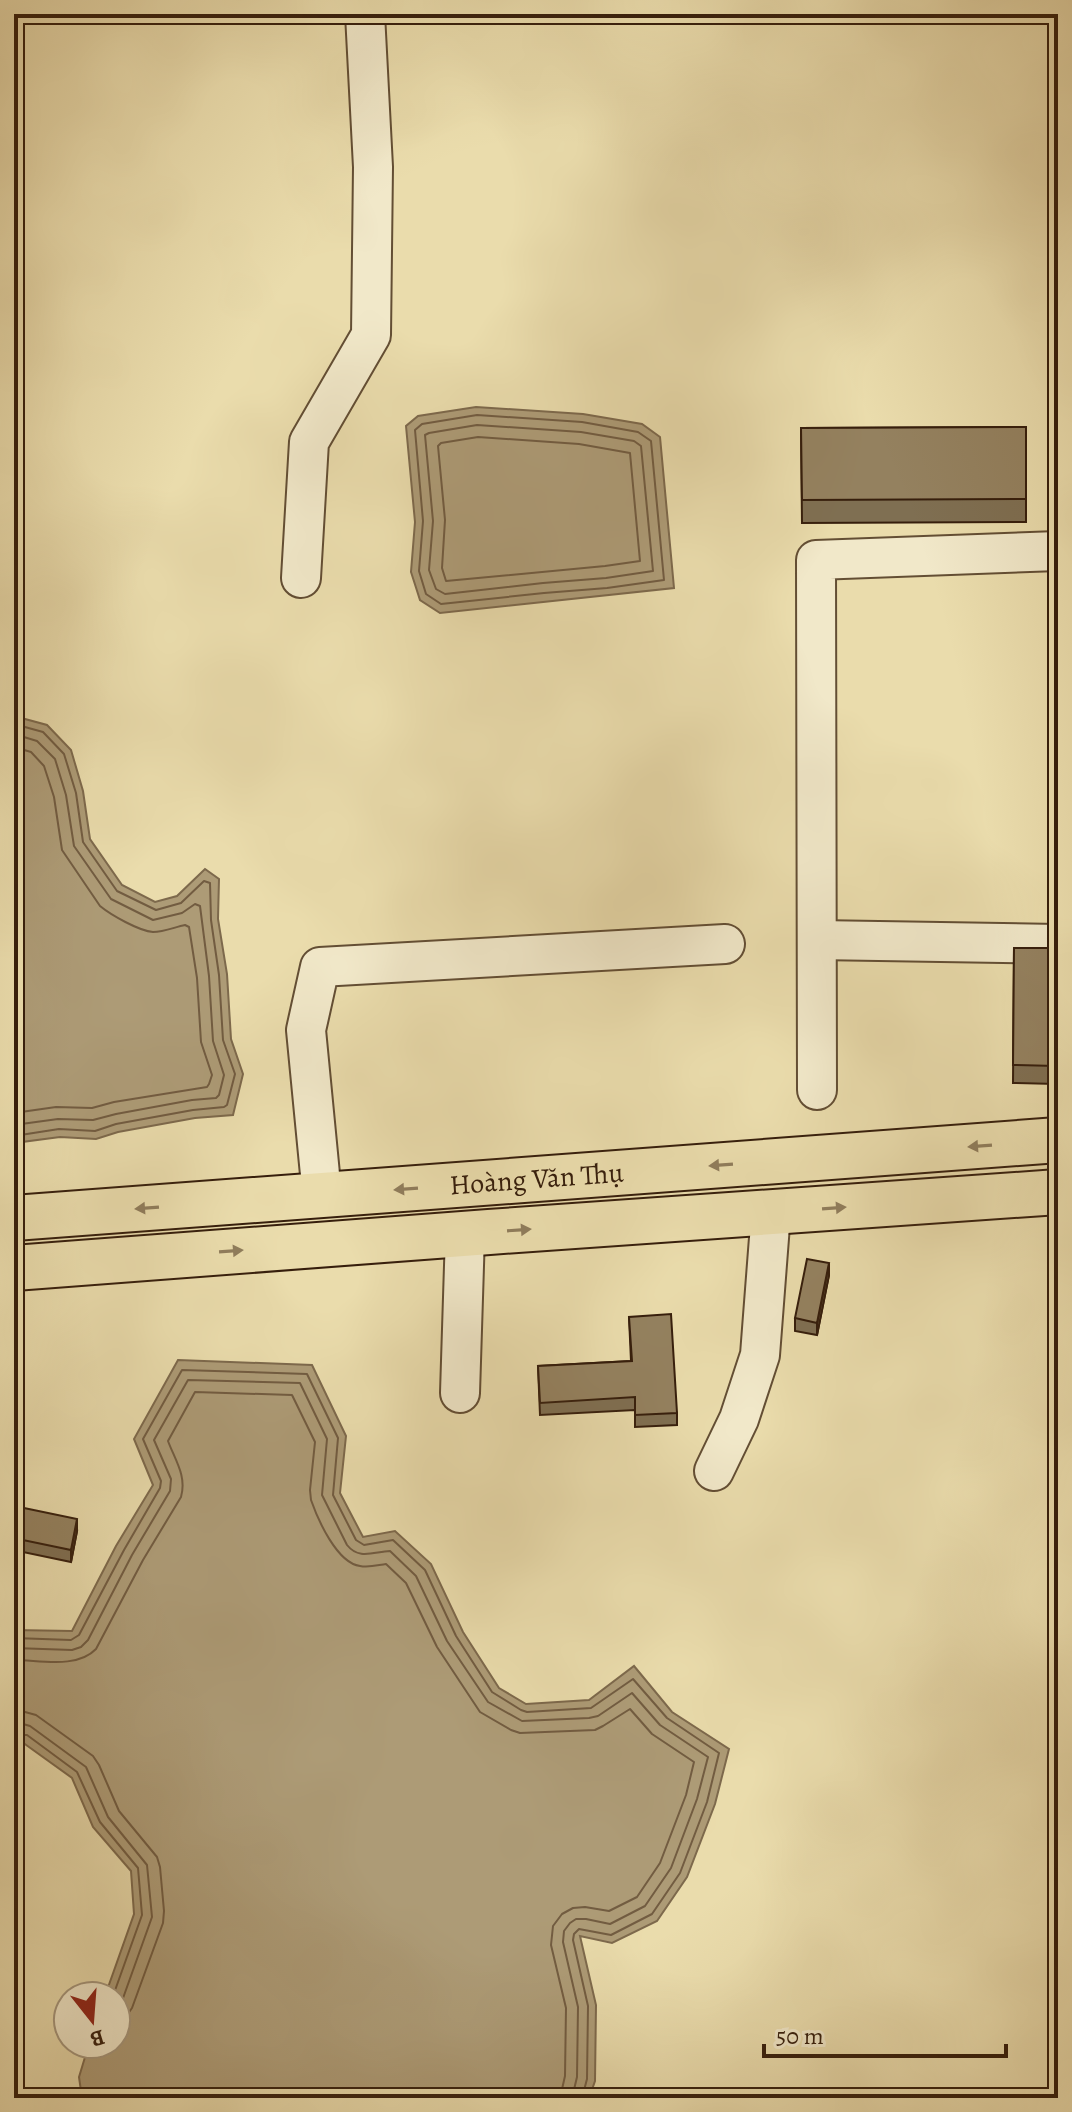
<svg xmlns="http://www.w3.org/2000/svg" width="1072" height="2112" font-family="Alegreya,serif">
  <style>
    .water { fill: #ad9b76; stroke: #7d694c; stroke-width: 2 }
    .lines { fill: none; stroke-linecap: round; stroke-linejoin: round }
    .shore { stroke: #725c41; stroke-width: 2 }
    .minor-casing { stroke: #634e34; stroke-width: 42 }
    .major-casing { stroke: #361e0c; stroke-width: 48 }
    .minor { stroke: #f1e8c9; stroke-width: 38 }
    .major { stroke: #eadcac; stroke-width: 44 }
    .wall { fill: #7f6f52; stroke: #361e0c; stroke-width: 2 }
    .shaded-wall { fill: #685a42; stroke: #361e0c; stroke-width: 2 }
    .building { fill: #94815f; stroke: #361e0c; stroke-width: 2 }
    .oneway { fill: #907d5c }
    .labels { text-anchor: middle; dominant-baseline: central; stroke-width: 7; stroke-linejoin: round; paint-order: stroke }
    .street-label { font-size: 28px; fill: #361e0c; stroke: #f1e8c9 }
  </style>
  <rect width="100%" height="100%" fill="#eadcac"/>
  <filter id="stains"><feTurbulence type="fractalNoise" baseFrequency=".0025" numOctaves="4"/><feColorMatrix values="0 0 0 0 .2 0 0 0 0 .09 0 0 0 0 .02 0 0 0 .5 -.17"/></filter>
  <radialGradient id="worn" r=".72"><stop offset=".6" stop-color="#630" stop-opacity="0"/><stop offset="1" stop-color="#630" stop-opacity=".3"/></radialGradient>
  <g class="water">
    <polygon points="476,407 583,414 642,424 660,437 674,588 440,613 420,600 411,572 415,522 406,426 418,416"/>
    <polygon points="14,716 47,725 71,750 83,791 90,839 122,885 155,902 177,896 205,869 219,879 218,919 227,974 231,1039 243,1074 233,1115 195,1118 118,1132 96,1139 60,1137 14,1143"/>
    <polygon points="178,1360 312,1365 346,1436 340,1493 363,1537 395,1531 431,1564 463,1632 499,1688 526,1704 589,1700 634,1666 672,1712 729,1749 715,1804 687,1877 657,1921 612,1943 580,1936 596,2005 595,2081 589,2098 82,2098 79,2077 89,2044 116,2044 116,1996 105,1996 134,1914 131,1871 93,1827 72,1778 22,1742 14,1743 14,1630 72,1631 116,1546 153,1485 134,1439"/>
  </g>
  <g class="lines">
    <g class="shore">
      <polygon points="477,415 582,422 638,432 651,441 664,580 607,588 544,593 441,604 426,594 419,571 423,521 415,430 422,424"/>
      <polygon points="477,425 581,432 634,441 641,446 653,571 606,578 543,583 445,594 436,589 429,570 433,521 425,435 429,433"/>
      <polygon points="478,437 579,444 630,453 640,561 605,566 446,581 442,568 445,520 438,446 441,443"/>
      <polyline points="14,724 43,732 64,754 76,793 83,842 117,891 156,910 181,903 204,881 210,883 211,920 219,975 223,1040 235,1074 227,1105 224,1107 193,1110 116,1124 95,1131 59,1129 14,1136"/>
      <polyline points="14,734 37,741 55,759 66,795 74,846 111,899 153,920 182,913 195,904 200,906 209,976 213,1041 224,1075 219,1095 216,1098 192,1100 116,1114 93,1120 58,1119 14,1125"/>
      <path d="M14 747 31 752 44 766 54 797 62 850 100 906C111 915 139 931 153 932 164 932 175 927 185 925L189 927 197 978 201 1042 212 1075 209 1084 207 1087 114 1102 92 1108 56 1107 14 1113"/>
      <polyline points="14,1638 71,1640 79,1635 124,1550 160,1488 161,1481 143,1439 182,1370 307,1374 338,1438 333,1495 356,1540 364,1545 393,1540 425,1570 456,1636 492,1692 521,1710 527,1712 591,1708 633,1679 667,1718 719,1753 707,1802 680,1873 652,1914 611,1935 579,1929 574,1934 573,1940 588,2006 587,2079 582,2098"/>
      <path d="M14 1648 72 1650 81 1647 88 1640 132 1555 170 1491 171 1479 154 1440 188 1380 300 1383 327 1439 322 1495 347 1545C359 1560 373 1552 390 1551L416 1576 447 1641 488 1702 522 1721 589 1718 598 1716 632 1693 660 1725 708 1757 697 1799 671 1868 645 1906 610 1924 586 1919H576L570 1923 564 1931 563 1942 578 2007 577 2077 572 2098"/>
      <path d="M14 1660C40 1660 77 1669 96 1649L143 1560 181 1497C187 1476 175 1460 168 1441L195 1392 292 1395 315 1442 310 1490 311 1500C318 1520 337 1563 360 1566 369 1568 378 1565 386 1564L406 1583 437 1647 480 1712 511 1730 520 1733 595 1730 603 1726 630 1709 652 1734 694 1762 686 1795 660 1863 637 1897 609 1911 585 1907 573 1908 562 1914 553 1926 551 1945 566 2008 565 2076 560 2098"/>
      <polyline points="14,1712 25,1712 36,1715 93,1756 99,1765 119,1811 157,1857 160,1867 164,1911 163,1923 132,2008 125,2018 116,2023"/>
      <polyline points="14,1724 23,1724 30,1726 86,1767 108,1817 147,1865 152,1917 122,2001 116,2010"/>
      <polyline points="14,1735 27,1735 77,1772 100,1822 138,1868 142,1915 113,1996"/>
    </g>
    <g class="minor-casing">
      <g id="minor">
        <polyline points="301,578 309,442 371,335 373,167 365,14"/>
        <polyline points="817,940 1058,944"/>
        <polyline points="817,1090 816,560 1058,551"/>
        <polyline points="322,1195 306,1030 320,967 725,944"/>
        <polyline points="460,1393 465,1234"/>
        <polyline points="714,1471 739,1419 760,1355 771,1212"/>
      </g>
    </g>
    <g class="major-casing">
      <g id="major">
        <path id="s1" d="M14 1218 1058 1140"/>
        <polyline points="14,1268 489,1232 1058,1192"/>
      </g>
    </g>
    <use href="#minor" class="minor"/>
    <use href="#major" class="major"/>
  </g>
  <g class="wall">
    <polygon points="1026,427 1026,522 802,523 801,428"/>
    <polygon points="1049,856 1058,856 1058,938 1048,938"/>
    <polygon points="1014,948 1057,948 1056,1084 1013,1083"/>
    <polygon points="829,1275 817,1335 795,1331 795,1318"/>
    <polygon points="629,1317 677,1413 677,1425 635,1427 635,1410 540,1415 538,1366 631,1361"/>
    <polygon points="77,1531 71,1562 18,1551 18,1539"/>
  </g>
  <g class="shaded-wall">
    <polygon points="829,1263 829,1275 817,1335 817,1323"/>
    <polygon points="77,1519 77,1531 71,1562 71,1550"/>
  </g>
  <g class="building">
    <polygon points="1026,427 1026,499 802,500 801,428"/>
    <polygon points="1049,856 1058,856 1058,915 1048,915"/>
    <polygon points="1014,948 1057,948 1056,1066 1013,1065"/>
    <polygon points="807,1259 829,1263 817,1323 795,1318"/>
    <polygon points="671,1314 677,1413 635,1415 635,1397 540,1403 538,1366 632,1361 629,1317"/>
    <polygon points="24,1508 77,1519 71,1550 18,1539"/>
  </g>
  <defs><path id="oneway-solid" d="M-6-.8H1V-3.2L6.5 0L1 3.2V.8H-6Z" transform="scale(2)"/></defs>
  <g class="oneway">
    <use href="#oneway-solid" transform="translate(980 1146) rotate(176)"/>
    <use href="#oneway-solid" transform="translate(721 1165) rotate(176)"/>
    <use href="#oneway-solid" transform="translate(406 1189) rotate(176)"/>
    <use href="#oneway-solid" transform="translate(147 1208) rotate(176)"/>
    <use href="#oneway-solid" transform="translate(834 1208) rotate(-4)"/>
    <use href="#oneway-solid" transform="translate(519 1230) rotate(-4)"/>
    <use href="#oneway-solid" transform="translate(231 1251) rotate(-4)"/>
  </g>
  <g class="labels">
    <g class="street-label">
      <text stroke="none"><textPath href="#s1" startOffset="524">Hoàng Văn Thụ</textPath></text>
    </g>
  </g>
  <rect width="1072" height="2112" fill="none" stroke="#eadcac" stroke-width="48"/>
  <rect x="16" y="16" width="1040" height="2080" fill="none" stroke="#361e0c" stroke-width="4"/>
  <rect x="24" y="24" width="1024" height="2064" fill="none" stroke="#361e0c" stroke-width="2"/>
  <g transform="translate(92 2020) rotate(163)"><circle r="38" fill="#f1e8c9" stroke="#a6977d" stroke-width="2"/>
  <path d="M0-6L14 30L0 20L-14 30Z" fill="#8f2418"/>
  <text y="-12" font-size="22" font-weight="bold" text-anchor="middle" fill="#361e0c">B</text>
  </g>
  <path d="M764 2044v12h242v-12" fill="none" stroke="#361e0c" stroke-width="4"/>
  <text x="776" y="2044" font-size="24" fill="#361e0c" stroke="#f1e8c9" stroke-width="6" paint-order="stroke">50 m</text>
  <rect width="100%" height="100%" filter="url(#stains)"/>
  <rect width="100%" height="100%" fill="url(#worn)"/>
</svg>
